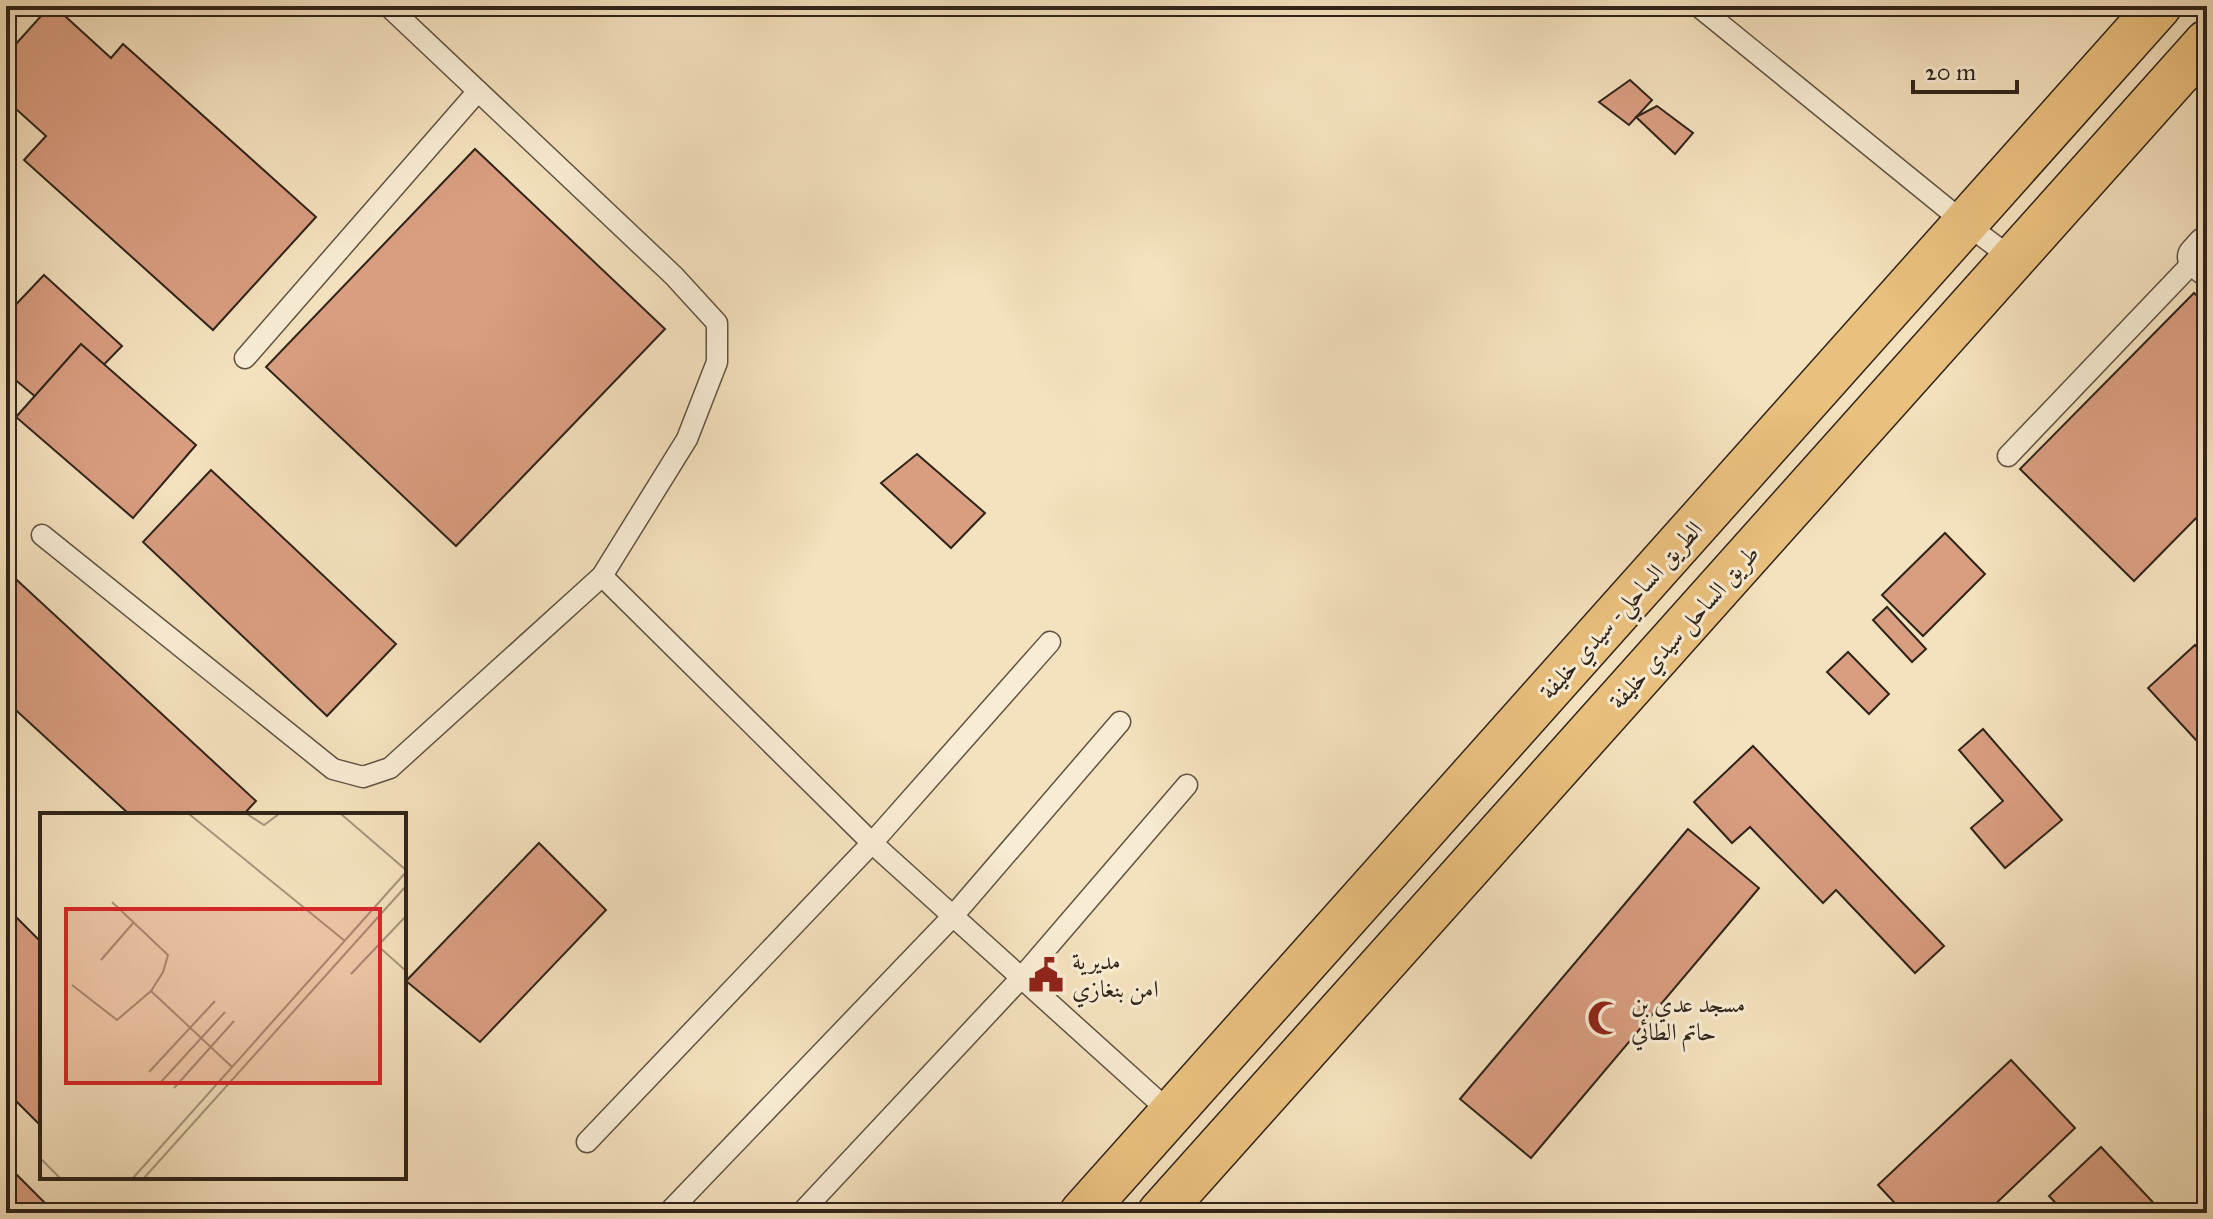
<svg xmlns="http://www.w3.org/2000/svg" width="2213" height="1219" font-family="'IM FELL Great Primer',Amiri,serif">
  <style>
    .building { fill: #d99d80; stroke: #2f241a; stroke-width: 2 }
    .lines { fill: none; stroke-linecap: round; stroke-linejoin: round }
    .service-casing { stroke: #605343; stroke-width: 23 }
    .minor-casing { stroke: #605343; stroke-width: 43 }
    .trunk-casing { stroke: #2f241a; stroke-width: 47 }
    .service { stroke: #f8ecd4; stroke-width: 20 }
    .minor { stroke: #f8ecd4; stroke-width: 40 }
    .trunk { stroke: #eac07e; stroke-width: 44 }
    .labels { text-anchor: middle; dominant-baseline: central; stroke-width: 6; stroke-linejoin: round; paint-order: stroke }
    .street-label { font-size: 24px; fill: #2f241a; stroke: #f8ecd4 }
    .poi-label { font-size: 24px; fill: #2f241a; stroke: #f8ecd4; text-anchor: start }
    .inset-road { fill: none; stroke: #a5957c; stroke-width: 2 }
    .view { fill: #d62828; fill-opacity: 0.15; stroke: #d62828; stroke-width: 4 }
    .inset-edge { fill: none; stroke: #2f241a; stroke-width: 4 }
  </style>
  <rect width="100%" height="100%" fill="#f4e1bd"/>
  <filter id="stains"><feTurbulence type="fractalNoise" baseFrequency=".0025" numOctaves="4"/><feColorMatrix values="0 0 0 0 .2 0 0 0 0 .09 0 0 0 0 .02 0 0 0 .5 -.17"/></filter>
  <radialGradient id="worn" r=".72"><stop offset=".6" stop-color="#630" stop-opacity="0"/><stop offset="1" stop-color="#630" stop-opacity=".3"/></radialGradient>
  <g class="building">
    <polygon points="50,6 54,6 111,58 123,44 316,217 213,330 24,160 46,136 6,100 16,90 6,81 6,55"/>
    <polygon points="1630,80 1652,100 1629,125 1599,102"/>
    <polygon points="1657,106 1693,133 1675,154 1636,117"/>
    <polygon points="475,149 665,329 456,546 266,367"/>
    <polygon points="44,275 122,346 56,414 6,372 6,315"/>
    <polygon points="2194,293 2207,305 2207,507 2134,581 2020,469"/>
    <polygon points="81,344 196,445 133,518 16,417"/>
    <polygon points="917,454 985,513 951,548 881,483"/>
    <polygon points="211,470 396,644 327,716 143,542"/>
    <polygon points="1945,533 1985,574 1923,636 1882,595"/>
    <polygon points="6,570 256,801 243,815 130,815 6,701"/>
    <polygon points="1887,607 1926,649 1912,662 1873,620"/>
    <polygon points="2195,645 2207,658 2207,752 2148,688"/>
    <polygon points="1848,652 1889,694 1869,714 1827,672"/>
    <polygon points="1983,729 2062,820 2005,868 1971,828 2003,801 1959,750"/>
    <polygon points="1753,746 1944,946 1915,973 1836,890 1823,903 1750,827 1732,843 1694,802"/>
    <polygon points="1688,829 1759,888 1531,1158 1460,1099"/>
    <polygon points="539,843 606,910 480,1042 406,981"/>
    <polygon points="6,907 42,943 42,1127 6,1091"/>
    <polygon points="2011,1060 2075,1128 1986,1213 1904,1213 1878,1185"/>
    <polygon points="2101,1147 2163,1213 2065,1213 2049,1196"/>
    <polygon points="6,1164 55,1213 6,1213"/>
  </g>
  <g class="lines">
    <g class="service-casing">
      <g id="service">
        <polyline points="1698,6 1966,224 2013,259"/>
        <polyline points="245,358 478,91"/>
        <polyline points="2008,456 2198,257"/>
        <polyline points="42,535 333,769 363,777 390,768 602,576 687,439 717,362 717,323 674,276 388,6"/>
        <polyline points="602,576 872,843 1171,1113"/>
        <polyline points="587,1142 872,843 1050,642"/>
        <polyline points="668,1213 953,916 1120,722"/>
        <polyline points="801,1213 1021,978 1187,785"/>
      </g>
    </g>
    <g class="minor-casing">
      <polyline id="minor" points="2207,247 2198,257 2207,265"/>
    </g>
    <g class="trunk-casing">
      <g id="trunk">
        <polyline points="1082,1213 2159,6"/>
        <polyline points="1160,1213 2207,42"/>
      </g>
    </g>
    <use href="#service" class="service"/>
    <use href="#minor" class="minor"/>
    <use href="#trunk" class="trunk"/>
  </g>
  <defs>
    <g id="civic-bare" transform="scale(2.76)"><path d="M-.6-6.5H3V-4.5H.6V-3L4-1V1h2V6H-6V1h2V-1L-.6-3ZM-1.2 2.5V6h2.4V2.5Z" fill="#8f2418" stroke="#f8ecd4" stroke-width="2.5" paint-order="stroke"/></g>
    <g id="mosque-bare" transform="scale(2.76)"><path d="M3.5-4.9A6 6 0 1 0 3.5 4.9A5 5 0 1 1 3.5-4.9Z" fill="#8f2418" stroke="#f8ecd4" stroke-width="2.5" paint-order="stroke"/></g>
  </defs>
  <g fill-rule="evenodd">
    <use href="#civic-bare" x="1046" y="975"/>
    <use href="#mosque-bare" x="1605" y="1018"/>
  </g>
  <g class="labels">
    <g class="street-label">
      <text transform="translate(1621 610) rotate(-48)">الطريق الساحلي- سيدي خليفة</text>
      <text transform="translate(1684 627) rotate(-48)">طريق الساحل سيدي خليفة</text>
    </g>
    <g class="poi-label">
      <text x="1072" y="961">مديرية<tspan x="1072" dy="28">امن بنغازي</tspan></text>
      <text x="1631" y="1004">مسجد عدي بن<tspan x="1631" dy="28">حاتم الطائي</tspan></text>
    </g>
  </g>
  <g transform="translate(40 813)">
    <rect width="366" height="366" fill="#f4e1bd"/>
    <path class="inset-road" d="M149 1 305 128M207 1 224 12 239 1M301 1 366 57M338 133 366 158M61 147 94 109M311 161 366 103M32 172 77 207 111 178 123 159 128 142 72 89M111 178 192 254M109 259 175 188M121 269 185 199M134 275 194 208M0 345 20 365M93 365 366 59M104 365 366 73"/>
    <path class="view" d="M26 96H340V270H26Z"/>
    <rect width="366" height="366" class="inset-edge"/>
  </g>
  <rect width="2213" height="1219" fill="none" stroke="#f4e1bd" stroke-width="32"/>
  <rect x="8" y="8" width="2197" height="1203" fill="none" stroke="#2f241a" stroke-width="4"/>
  <rect x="16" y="16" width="2181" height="1187" fill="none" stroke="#2f241a" stroke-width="2"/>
  <path d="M1913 80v12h104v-12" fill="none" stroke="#2f241a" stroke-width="4"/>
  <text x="1925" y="80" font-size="24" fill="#2f241a" stroke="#f8ecd4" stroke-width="6" paint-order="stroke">20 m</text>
  <rect width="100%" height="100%" filter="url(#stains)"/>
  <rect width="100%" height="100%" fill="url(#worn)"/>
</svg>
